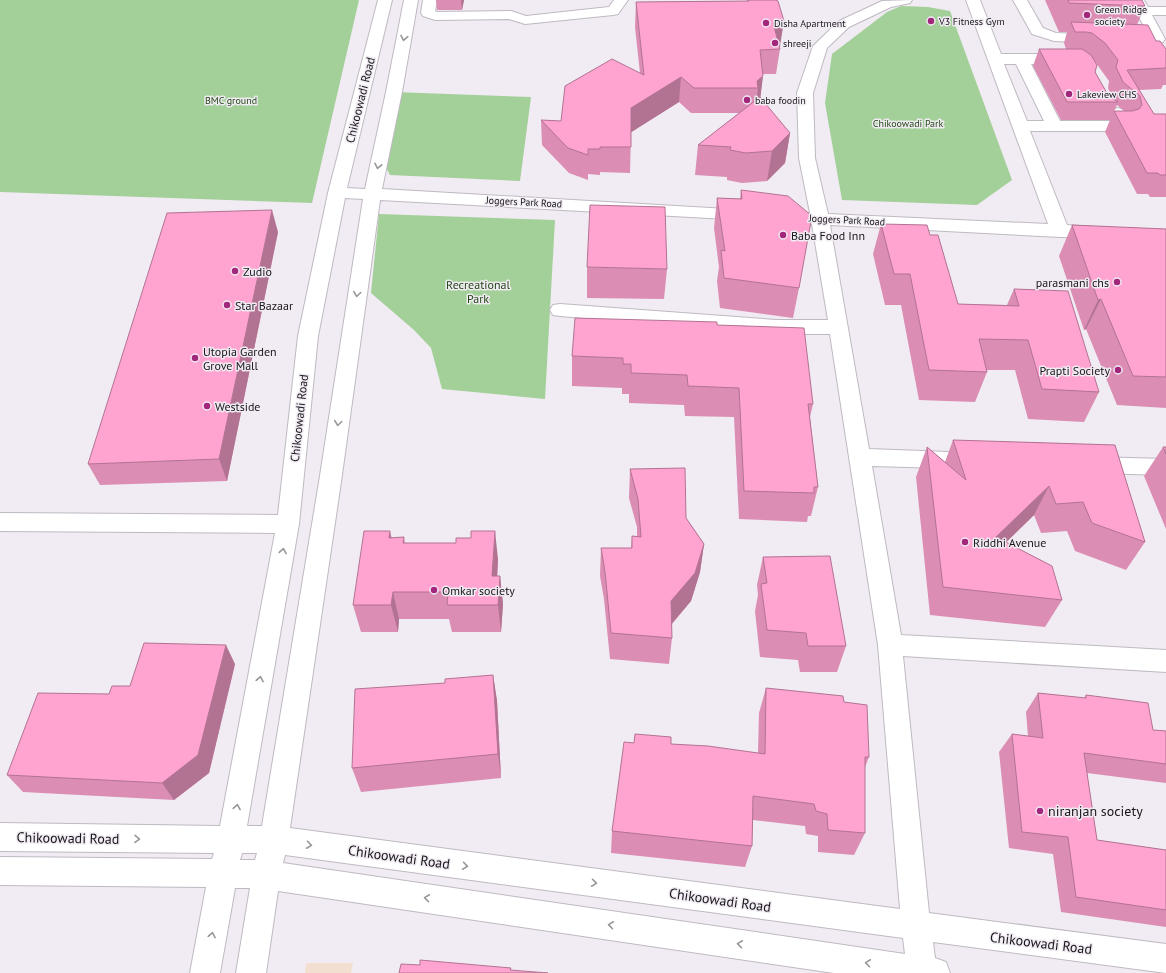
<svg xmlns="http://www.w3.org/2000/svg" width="1166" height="973" font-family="'PT Sans',sans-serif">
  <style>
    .medical { fill: #f3dfd0 }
    .green { fill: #a3cf98 }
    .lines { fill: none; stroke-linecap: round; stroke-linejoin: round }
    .minor-casing { stroke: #bfb9c2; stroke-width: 2 }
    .minor { fill: #fff; fill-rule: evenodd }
    .wall { fill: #db8db3; fill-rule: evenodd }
    .shaded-wall { fill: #b27392 }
    .building { fill: #ffa4d0; stroke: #b27392 }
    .oneway { stroke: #979698 }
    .poi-dot { fill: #a2277c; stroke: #f1ebf3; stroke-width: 1.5 }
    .labels { text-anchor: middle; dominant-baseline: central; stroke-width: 3; stroke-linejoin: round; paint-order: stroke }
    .far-poi-label { font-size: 10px; fill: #181619; stroke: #f1ebf3; text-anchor: start }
    .far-park-label { font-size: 10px; fill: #204715; stroke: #f1ebf3 }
    .far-street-label { font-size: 10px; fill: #181619; stroke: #f1ebf3 }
    .street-label { font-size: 12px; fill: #181619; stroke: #f1ebf3 }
    .poi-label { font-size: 12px; fill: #181619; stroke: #f1ebf3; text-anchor: start }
    .park-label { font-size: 12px; fill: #204715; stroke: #f1ebf3 }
    .near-poi-label { font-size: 14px; fill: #181619; stroke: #f1ebf3; text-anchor: start }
    .near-street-label { font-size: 14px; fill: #181619; stroke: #f1ebf3 }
  </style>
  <rect width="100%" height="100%" fill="#f1ebf3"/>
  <polygon class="medical" points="306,963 353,963 351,973 305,973"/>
  <g class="green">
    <polygon points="0,0 359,0 312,203 0,192"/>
    <polygon points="901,6 928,7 950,11 1012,180 977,205 842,200 825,103 832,54 887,12"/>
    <polygon points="394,92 531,97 520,181 390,175 382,160"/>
    <polygon points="379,214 555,220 545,399 442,389 431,348 414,330 371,293"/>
  </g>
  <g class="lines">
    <g class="minor-casing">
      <g id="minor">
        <path d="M378 0H392L347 188 365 189 386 92 404 0H418L402 92 382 189 745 210 751 211 754 215 751 219 745 220 380 200 341 482 290 828 900 909 878 645 830 334H776L560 316 553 315 550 310 553 305 560 304 776 320H828L812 224 799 222 796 218 799 214 810 213 799 158 797 93 813 46 839 21 882 1 912 0 910 3 891 7 849 27 827 48 813 93 815 158 828 214 1048 224 966 0H980L1001 54H1065L1070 56 1073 59 1070 62 1065 64H1031L1060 121H1114L1110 113 1112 110 1118 108 1124 110C1128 116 1133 123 1129 129L1123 131H1030L1067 225 1105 228 1108 232 1105 236 1099 238 1060 237 830 225 869 449 976 453 984 455 987 461 984 467 976 469 872 466 901 635 1166 650V672L903 656 929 913 1166 944V973L933 942 935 958 946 962 950 973H834L278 891 266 973H236L250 888H235L220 973H190L206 887 0 885V857L212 859 214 853 0 851V823L220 826 275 533 0 531V513L278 515 298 336 328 193ZM1004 64H1016L1044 121H1027ZM345 198 363 199 319 482 262 826H247L299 524 318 336ZM242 853H257L255 860H240ZM285 855 903 938 905 954 283 863Z"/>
        <polygon points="423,0 437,0 435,11 437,12 511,11 526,16 609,7 614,0 628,0 618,14 613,15 525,24 509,19 435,20 423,16 421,13"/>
        <polygon points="1013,0 1027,0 1043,28 1056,33 1147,37 1149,36 1130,0 1144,0 1148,7 1166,7 1166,15 1152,15 1165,39 1163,42 1147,45 1054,41 1032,34"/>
        <polygon points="1093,457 1166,459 1166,475 1093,473 1085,471 1082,465 1085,459"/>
      </g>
    </g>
    <use href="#minor" class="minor"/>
  </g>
  <g class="wall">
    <polygon points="436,0 464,0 462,10 437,10"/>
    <polygon points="747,0 775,0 780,46 779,46 780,49 776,74 763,74 760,98 790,133 785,163 767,181 742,183 727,180 727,177 695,175 698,145 739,113 691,113 679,102 631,132 630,173 600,172 600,175 588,174 588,180 569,173 542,145 541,120 561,121 640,73 635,27 636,2 747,1"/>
    <path d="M1045 0H1142L1145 6 1137 25 1166 49V85H1163L1161 89 1139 90 1154 114H1166V197H1150L1148 194H1137L1105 132 1110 120H1061L1033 66 1039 49H1066L1064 43 1067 32H1059ZM1096 63 1109 81 1108 88 1112 98 1108 95 1095 72ZM1117 105 1124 111H1114Z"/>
    <polygon points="741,190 799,288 793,318 720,308 717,281 719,267 714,228 717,198 740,199"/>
    <polygon points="881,224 930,235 958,304 1007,305 1014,289 1099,392 1084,422 1028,419 1015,370 986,370 987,372 975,402 919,400 901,305 885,305 873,254"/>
    <polygon points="1072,225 1166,229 1166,408 1117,405 1086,329 1084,330 1059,256"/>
    <polygon points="278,232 227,481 100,485 88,464"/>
    <polygon points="587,267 667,269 664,299 587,298"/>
    <polygon points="717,325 813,404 810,417 818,487 811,516 808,516 807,522 739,519 734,417 685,416 684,405 629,403 629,394 622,394 622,388 572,386 572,356"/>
    <polygon points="953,440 1115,445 1145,542 1126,570 1075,551 1067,531 1041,533 1034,515 1006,542 1062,600 1045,627 930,615 916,477 927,447 945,462"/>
    <polygon points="1163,447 1166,447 1166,529 1144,476"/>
    <polygon points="630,469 686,518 704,544 700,572 691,601 672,624 672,638 669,664 610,659 604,599 600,576 601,548 631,548 632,536 637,536 637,527 629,498"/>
    <polygon points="404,537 405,543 498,559 497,576 500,576 503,604 501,632 452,632 449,619 399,619 398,632 361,632 353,605 391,538"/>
    <polygon points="763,557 846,646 837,672 800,672 798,660 760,657 755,611 758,595 757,585"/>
    <polygon points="235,664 209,773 174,800 23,792 7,775 109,694 130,686"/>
    <polygon points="493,675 497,701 501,778 361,792 352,768 445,683"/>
    <polygon points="766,688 844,702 869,757 865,767 865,833 854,855 818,852 818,836 806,834 805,826 753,820 752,846 745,867 611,853 612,831 634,743 671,744 758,753 759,713"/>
    <polygon points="1038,693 1084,698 1086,695 1153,730 1166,731 1166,783 1087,773 1097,840 1166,850 1166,927 1061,912 1053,854 1009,848 999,752 1012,734 1028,736 1026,712"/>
  </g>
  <g class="shaded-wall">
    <polygon points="461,0 464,0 462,10"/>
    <polygon points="784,21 780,46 770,47 773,23"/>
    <polygon points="763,76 760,101 756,104 758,88 757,81"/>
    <polygon points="681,77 679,102 630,133 631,108"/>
    <polygon points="790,133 785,163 767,181 772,151"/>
    <polygon points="272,210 278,232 227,481 219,459"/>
    <polygon points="1101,299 1086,329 1084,330 1098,300"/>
    <polygon points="1049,486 1034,515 983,565 996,537"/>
    <polygon points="390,531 396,559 389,538"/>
    <polygon points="495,531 498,559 496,604 492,576"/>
    <polygon points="704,544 700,572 691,601 668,628 671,601"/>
    <polygon points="500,576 503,604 501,632 498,605"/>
    <polygon points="393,592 399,619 398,632 391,605"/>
    <polygon points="226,645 235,664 209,773 174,800 162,783"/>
    <polygon points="493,675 497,701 501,778 498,754"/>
  </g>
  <g class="building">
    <polygon points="749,0 775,0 778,1 784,21 773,23 780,49 760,50 763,76 757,81 758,88 694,88 681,77 631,108 631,147 600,147 600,149 588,149 588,155 568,148 541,120 561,121 565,86 612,59 644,75 636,2 749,1"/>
    <polygon points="1068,0 1142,0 1145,6 1069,3"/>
    <polygon points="1071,22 1148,25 1156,41 1160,41 1166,49 1166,68 1127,70 1154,114 1166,114 1166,175 1160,175 1158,173 1147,173 1114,111 1132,111 1139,109 1142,105 1140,96 1123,82 1116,67 1118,60 1105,43 1092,33 1086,32 1075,32"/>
    <polygon points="1039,49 1082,49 1091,55 1097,65 1095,72 1108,95 1118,102 1067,102"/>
    <polygon points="760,97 790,133 772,151 746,153 730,150 731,147 698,145"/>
    <polygon points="741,190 788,196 812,216 799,288 724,278 721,250 725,251 717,198 742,199"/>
    <polygon points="590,205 665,207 667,269 587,267"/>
    <polygon points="272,210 219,459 88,464 167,213"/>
    <polygon points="881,224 927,225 930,235 938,235 958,304 1019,306 1014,289 1068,291 1099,392 1042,389 1028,340 979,339 987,372 929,370 910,274 894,274"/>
    <polygon points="1072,225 1166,229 1166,377 1133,376 1101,299 1098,300"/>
    <polygon points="575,318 717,322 717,325 804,328 813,404 808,404 818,487 814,487 814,493 744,491 739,388 688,386 687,375 631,373 631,364 623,364 623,358 572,356"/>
    <polygon points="953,440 1115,445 1145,542 1092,523 1083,502 1056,504 1049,486 996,537 1052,566 1062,600 943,587 927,447 966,480"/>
    <polygon points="1163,447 1166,447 1166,454"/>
    <polygon points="685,468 686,518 704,544 695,573 671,601 672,638 611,633 605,572 601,548 632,548 632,536 641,537 638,499 630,469"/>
    <polygon points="364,531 390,531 389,538 404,537 403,543 456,543 456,538 471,538 471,531 495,531 492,576 500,576 498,605 447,605 448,592 393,592 391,605 353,605"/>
    <polygon points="830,556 846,646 808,646 806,633 767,630 761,584 767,583 763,557"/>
    <polygon points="144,643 226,645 198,755 162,783 7,775 38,693 109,694 112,686 130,686"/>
    <polygon points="493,675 498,754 352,768 355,689 445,683 445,679"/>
    <polygon points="766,688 843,696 844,702 867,705 869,757 865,757 865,833 828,830 827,814 816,811 814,804 753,796 752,846 612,831 624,742 634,743 635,734 671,737 671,744 708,746 765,754"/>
    <polygon points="1038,693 1086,698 1086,695 1148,703 1153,730 1166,731 1166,764 1084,753 1097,840 1166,850 1166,910 1076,897 1068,837 1022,832 1012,734 1043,738"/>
    <polygon points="420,960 511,968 510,970 548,973 399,973 401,964 420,965"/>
  </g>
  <defs><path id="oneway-chevron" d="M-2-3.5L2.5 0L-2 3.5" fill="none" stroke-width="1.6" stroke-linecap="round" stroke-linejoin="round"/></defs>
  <g class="oneway">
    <use href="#oneway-chevron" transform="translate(404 38) rotate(101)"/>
    <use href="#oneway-chevron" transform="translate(378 166) rotate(102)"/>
    <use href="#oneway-chevron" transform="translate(357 294) rotate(98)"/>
    <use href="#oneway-chevron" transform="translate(338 423) rotate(98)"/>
    <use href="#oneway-chevron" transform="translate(283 551) rotate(-80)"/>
    <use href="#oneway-chevron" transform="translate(260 679) rotate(-80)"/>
    <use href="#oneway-chevron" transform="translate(237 807) rotate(-80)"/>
    <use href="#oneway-chevron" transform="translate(137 839) rotate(1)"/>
    <use href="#oneway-chevron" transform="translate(309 845) rotate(8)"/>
    <use href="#oneway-chevron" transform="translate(465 866) rotate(8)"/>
    <use href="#oneway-chevron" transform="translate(594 883) rotate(8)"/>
    <use href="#oneway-chevron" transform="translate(427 898) rotate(-172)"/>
    <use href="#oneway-chevron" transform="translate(611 925) rotate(-172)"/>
    <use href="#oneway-chevron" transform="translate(212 935) rotate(-80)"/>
    <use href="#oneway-chevron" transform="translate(740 944) rotate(-172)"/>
    <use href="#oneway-chevron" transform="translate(868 963) rotate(-172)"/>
  </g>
  <g class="poi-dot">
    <circle cx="1087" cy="15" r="4"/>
    <circle cx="931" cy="21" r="4"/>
    <circle cx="766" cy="23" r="4"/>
    <circle cx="775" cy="43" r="4"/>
    <circle cx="1069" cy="94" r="4"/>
    <circle cx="747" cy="100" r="4"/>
    <circle cx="783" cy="235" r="4"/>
    <circle cx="235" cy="271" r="4"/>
    <circle cx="1117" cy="282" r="4"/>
    <circle cx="227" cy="305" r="4"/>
    <circle cx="195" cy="358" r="4"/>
    <circle cx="1118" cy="370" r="4"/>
    <circle cx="207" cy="406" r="4"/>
    <circle cx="965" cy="542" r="4"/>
    <circle cx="434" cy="590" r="4"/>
    <circle cx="1040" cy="811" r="4"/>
  </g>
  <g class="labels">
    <g class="far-poi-label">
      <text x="1095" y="9">Green Ridge<tspan x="1095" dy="12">society</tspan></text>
      <text x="939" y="21">V3 Fitness Gym</text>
      <text x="774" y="23">Disha Apartment</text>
      <text x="783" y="43">shreeji</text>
      <text x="1077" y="94">Lakeview CHS</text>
      <text x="755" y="100">baba foodin</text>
    </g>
    <g class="far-park-label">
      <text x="231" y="100">BMC ground</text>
      <text x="908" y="123">Chikoowadi Park</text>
    </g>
    <g class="far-street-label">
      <text transform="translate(524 202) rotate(3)">Joggers Park Road</text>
      <text transform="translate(847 220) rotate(3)">Joggers Park Road</text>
    </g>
    <g class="street-label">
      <text transform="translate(360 100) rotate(-76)">Chikoowadi Road</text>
      <text transform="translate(299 418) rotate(-84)">Chikoowadi Road</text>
    </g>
    <g class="poi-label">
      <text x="791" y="235">Baba Food Inn</text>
      <text x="243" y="271">Zudio</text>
      <text x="1109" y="282" text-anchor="end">parasmani chs</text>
      <text x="235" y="305">Star Bazaar</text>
      <text x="203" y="351">Utopia Garden<tspan x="203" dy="14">Grove Mall</tspan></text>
      <text x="1110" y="370" text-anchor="end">Prapti Society</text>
      <text x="215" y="406">Westside</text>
      <text x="973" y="542">Riddhi Avenue</text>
      <text x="442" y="590">Omkar society</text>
    </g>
    <g class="park-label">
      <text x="478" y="284">Recreational<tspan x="478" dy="14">Park</tspan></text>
    </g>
    <g class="near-poi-label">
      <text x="1048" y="811">niranjan society</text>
    </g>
    <g class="near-street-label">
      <text transform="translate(68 838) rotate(1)">Chikoowadi Road</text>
      <text transform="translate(399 857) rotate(8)">Chikoowadi Road</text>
      <text transform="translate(720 900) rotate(8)">Chikoowadi Road</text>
      <text transform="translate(1041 943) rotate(7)">Chikoowadi Road</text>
    </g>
  </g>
</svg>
